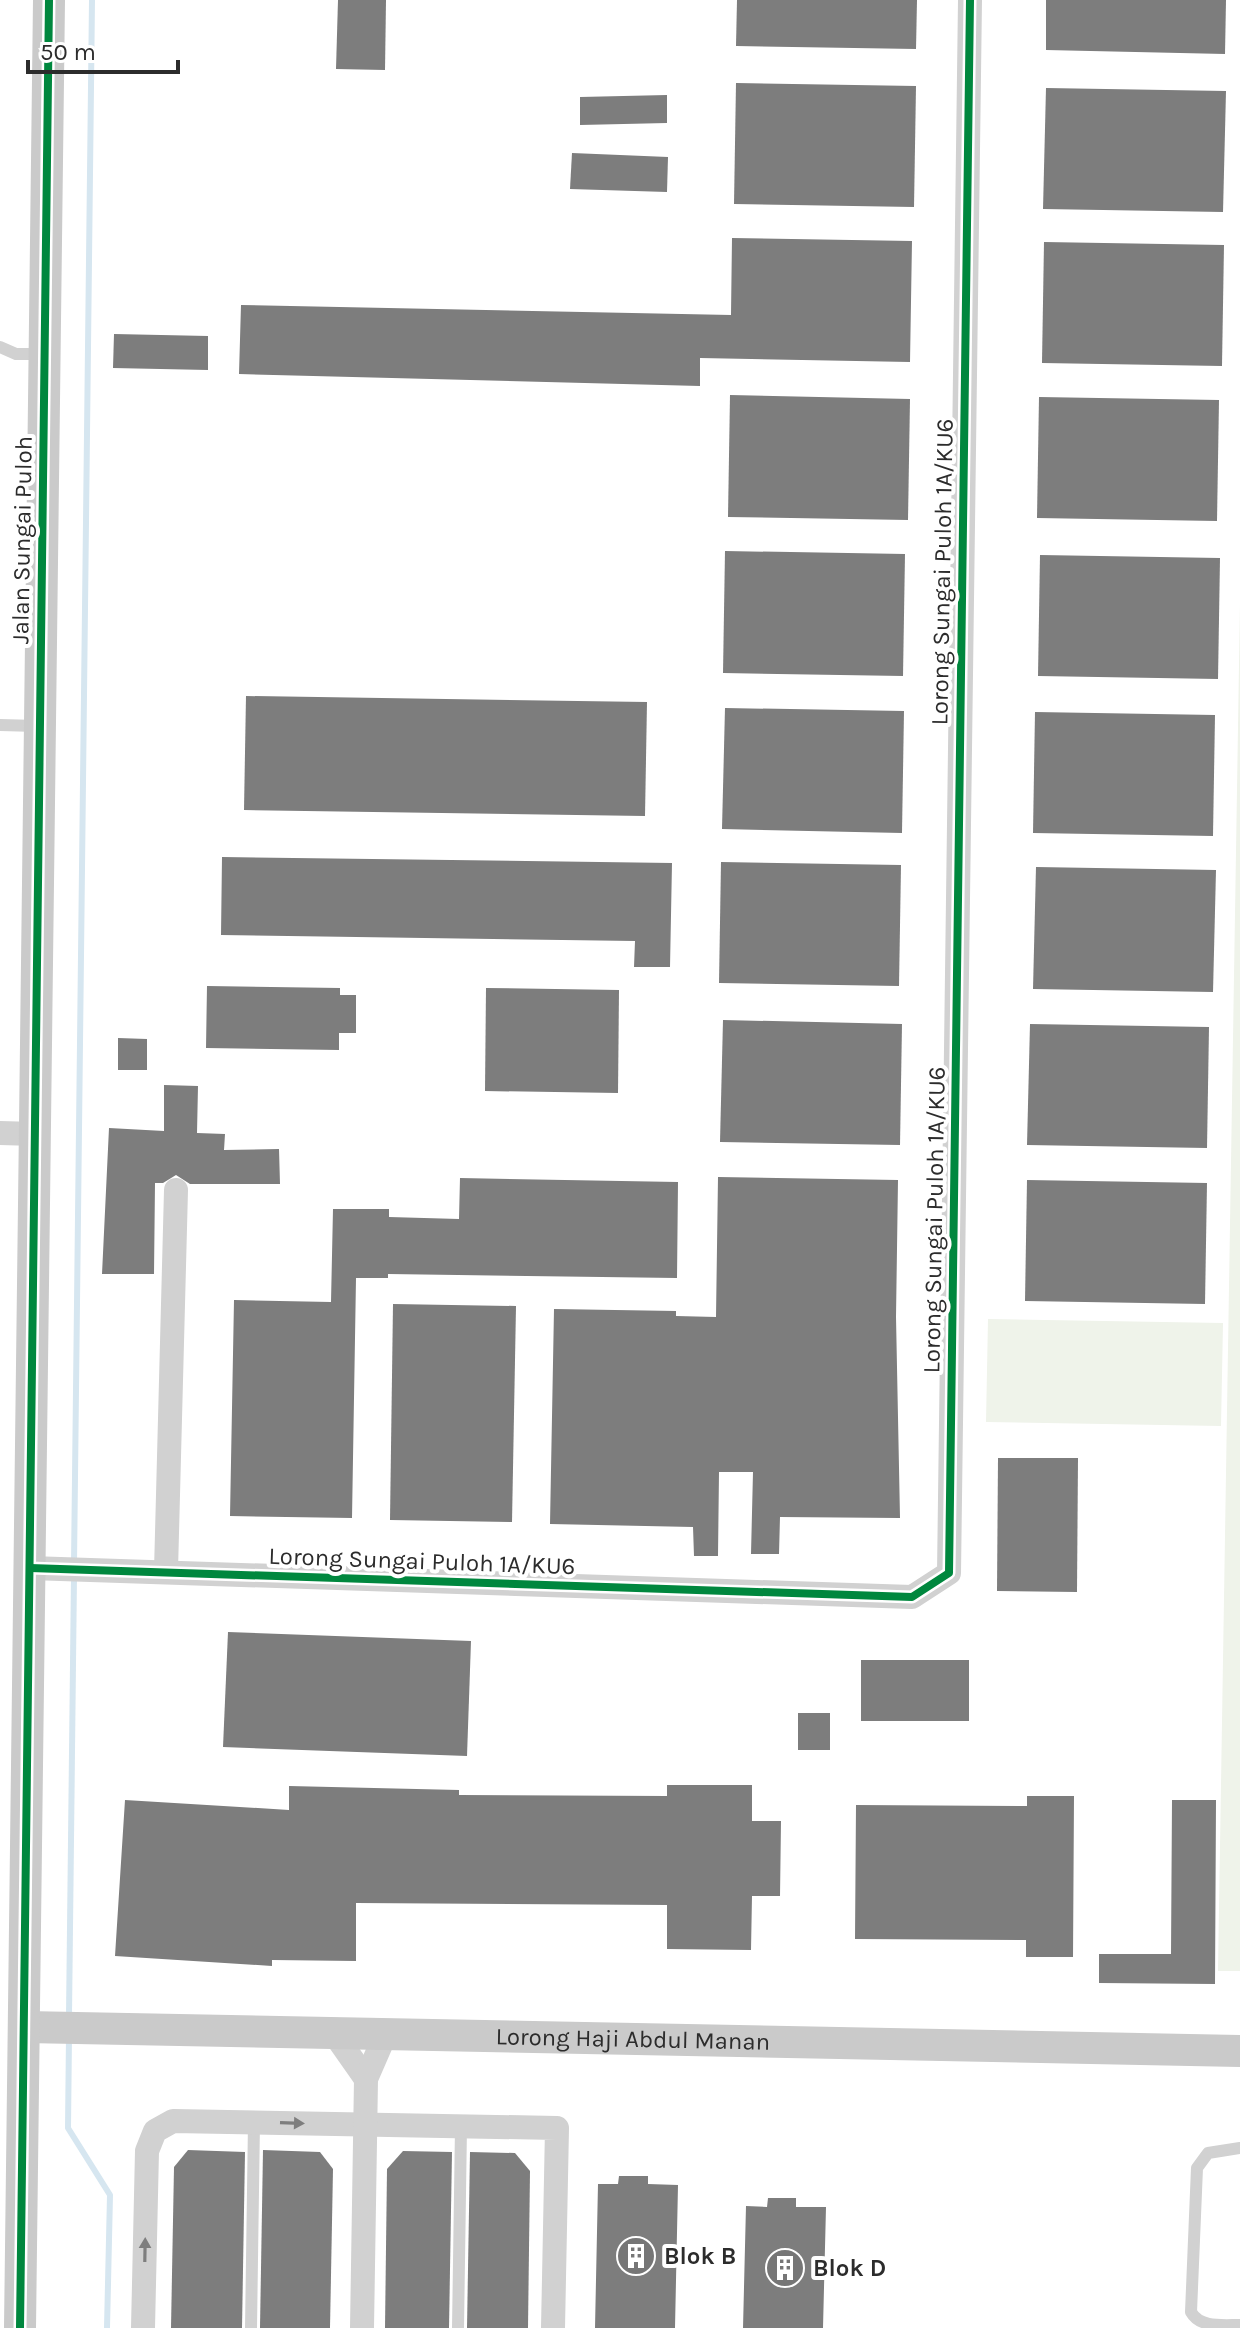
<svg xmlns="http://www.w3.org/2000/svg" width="1240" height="2328" font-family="Karla,sans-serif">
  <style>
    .green { fill: #eff3ea }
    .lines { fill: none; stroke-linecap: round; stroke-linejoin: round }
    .stream { stroke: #d6e6f0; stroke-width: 6 }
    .building { fill: #7d7d7d }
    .lane { stroke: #d1d1d1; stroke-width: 12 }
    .street { stroke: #d1d1d1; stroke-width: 24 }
    .secondary { stroke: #cacaca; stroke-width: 32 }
    .cycleway-casing { stroke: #fff; stroke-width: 13 }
    .cycleway { stroke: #00873e; stroke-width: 8 }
    .oneway { fill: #7e7e7e }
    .labels { text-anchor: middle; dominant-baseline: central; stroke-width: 8; stroke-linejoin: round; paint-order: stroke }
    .street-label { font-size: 24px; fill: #2c2c2c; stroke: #fff }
    .poi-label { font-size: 24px; font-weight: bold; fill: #2c2c2c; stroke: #fff; text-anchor: start }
  </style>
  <rect width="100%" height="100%" fill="#fff"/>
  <g class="green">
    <polygon points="1240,603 1240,1971 1218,1971"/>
    <polygon points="988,1319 1223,1323 1221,1426 986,1422"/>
  </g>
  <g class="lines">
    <g class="stream">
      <polyline points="74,1564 92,0"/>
      <polyline points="69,2016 74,1576"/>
      <polyline points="69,2036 68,2128 110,2195 107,2328"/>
    </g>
  </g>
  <g class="building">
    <polygon points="338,0 386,0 385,70 336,69"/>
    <polygon points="737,0 917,0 916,49 736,46"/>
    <polygon points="1046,0 1226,0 1225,54 1046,50"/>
    <polygon points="736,83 916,86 914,207 734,204"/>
    <polygon points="1046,88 1226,91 1223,212 1043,209"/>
    <polygon points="667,95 667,123 580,125 580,97"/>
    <polygon points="572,153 668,157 667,192 570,189"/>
    <polygon points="732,238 912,241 910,362 700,358 700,386 239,374 241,305 731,315"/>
    <polygon points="1044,242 1224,245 1222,366 1042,363"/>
    <polygon points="114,334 208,336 208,370 113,368"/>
    <polygon points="730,395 910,399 908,520 728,517"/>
    <polygon points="1039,397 1219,400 1217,521 1037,518"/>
    <polygon points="725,551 905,554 903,676 723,673"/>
    <polygon points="1040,555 1220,558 1218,679 1038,676"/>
    <polygon points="246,696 647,702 645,816 244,810"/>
    <polygon points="725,708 904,711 902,833 722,829"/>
    <polygon points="1035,712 1215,715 1213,836 1033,833"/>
    <polygon points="222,857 672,863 670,967 634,967 635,941 221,935"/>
    <polygon points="721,862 901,865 899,986 719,983"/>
    <polygon points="1036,867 1216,870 1213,992 1033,989"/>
    <polygon points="207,986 340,988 340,995 356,995 356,1033 339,1033 339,1050 206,1048"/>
    <polygon points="486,988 619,990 618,1093 485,1091"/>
    <polygon points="723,1020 902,1024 900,1145 720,1142"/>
    <polygon points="1030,1024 1209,1027 1207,1148 1027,1145"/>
    <polygon points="118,1038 147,1039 147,1070 118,1070"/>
    <polygon points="164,1085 198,1086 197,1133 225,1134 224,1150 279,1149 280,1184 190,1184 176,1175 163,1183 155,1183 154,1274 102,1274 109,1128 164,1131"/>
    <polygon points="718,1177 898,1180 896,1317 900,1518 780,1517 779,1554 751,1554 753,1472 719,1472 718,1556 694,1556 693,1527 550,1524 554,1309 676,1311 676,1316 716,1317"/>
    <polygon points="460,1178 678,1182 677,1278 388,1274 388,1278 356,1278 352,1518 230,1516 234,1300 331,1302 333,1209 389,1209 389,1217 459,1219"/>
    <polygon points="1027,1180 1207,1183 1205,1304 1025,1301"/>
    <polygon points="393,1304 516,1306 512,1522 390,1520"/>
    <polygon points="998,1458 1078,1458 1077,1592 997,1591"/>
    <polygon points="228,1632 471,1641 467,1756 223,1747"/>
    <rect x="861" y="1660" width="108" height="61"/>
    <rect x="798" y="1713" width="32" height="37"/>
    <polygon points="667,1785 752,1785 752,1821 781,1821 780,1896 752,1896 751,1950 667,1949 667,1905 356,1903 356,1961 272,1960 272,1966 115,1956 125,1800 289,1810 289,1786 459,1790 459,1795 667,1796"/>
    <polygon points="1027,1796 1074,1796 1073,1957 1026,1957 1026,1940 855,1939 856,1805 1027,1806"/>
    <polygon points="1172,1800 1216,1800 1215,1984 1099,1983 1099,1954 1171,1954"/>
    <polygon points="188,2150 245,2152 242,2328 171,2328 174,2167"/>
    <polygon points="263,2150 320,2152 333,2169 330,2328 260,2328"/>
    <polygon points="403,2151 452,2152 449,2328 385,2328 387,2169"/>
    <polygon points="470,2152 515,2153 530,2171 528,2328 467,2328"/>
    <polygon points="619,2176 648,2176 648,2184 678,2185 675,2328 595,2328 598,2184 618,2184"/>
    <polygon points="768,2198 796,2198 796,2207 826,2207 823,2328 743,2328 746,2206 767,2207"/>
  </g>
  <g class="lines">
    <g class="lane">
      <polyline points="0,347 16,354 41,354"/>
      <polyline points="0,725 37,726"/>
      <path d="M1240 2148 1208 2153 1197 2168 1191 2312C1200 2328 1222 2325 1240 2325"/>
      <polyline points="251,2328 254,2122"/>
      <polyline points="458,2328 461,2127"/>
    </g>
    <g class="street">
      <polyline points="0,1133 35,1134"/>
      <polyline points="30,1568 912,1597 949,1573 970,0"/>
      <polyline points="166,1571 176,1190"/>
      <polyline points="333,2032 366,2079"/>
      <polyline points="143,2328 147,2151 155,2131 173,2121 557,2128 553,2328"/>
      <polyline points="362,2328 366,2079 386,2033"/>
    </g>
    <g class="secondary">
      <path id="s1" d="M25 2027 1240 2051"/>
      <polyline points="20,2328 49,0"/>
    </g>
    <g class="cycleway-casing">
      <g id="cycleway">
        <polyline points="30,1568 912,1597 949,1573 970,0"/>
        <polyline points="20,2328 49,0"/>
      </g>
    </g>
    <use href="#cycleway" class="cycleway"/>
  </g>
  <defs><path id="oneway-solid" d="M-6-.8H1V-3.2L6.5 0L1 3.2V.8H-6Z" transform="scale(2)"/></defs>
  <g class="oneway">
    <use href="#oneway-solid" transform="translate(292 2123) rotate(2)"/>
    <use href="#oneway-solid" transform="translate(145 2250) rotate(-89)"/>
  </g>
  <defs>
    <g id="building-disc" transform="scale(2)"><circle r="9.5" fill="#767676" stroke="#fff"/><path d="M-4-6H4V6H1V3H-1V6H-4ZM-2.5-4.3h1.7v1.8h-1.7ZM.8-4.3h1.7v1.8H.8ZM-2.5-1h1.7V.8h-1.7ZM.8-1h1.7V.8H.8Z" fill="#fff"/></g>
  </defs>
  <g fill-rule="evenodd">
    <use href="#building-disc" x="636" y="2256"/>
    <use href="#building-disc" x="785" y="2268"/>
  </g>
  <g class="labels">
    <g class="street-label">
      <text transform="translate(22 540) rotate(-89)">Jalan Sungai Puloh</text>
      <text transform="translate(942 572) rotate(-89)">Lorong Sungai Puloh 1A/KU6</text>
      <text transform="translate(934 1220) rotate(-89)">Lorong Sungai Puloh 1A/KU6</text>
      <text transform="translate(422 1561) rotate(2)">Lorong Sungai Puloh 1A/KU6</text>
      <text stroke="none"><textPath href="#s1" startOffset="608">Lorong Haji Abdul Manan</textPath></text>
    </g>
    <g class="poi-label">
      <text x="664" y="2256">Blok B</text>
      <text x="813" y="2268">Blok D</text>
    </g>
  </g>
  <path d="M28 60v12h150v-12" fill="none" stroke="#2c2c2c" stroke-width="4"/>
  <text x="40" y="60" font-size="24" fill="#2c2c2c" stroke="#ffffff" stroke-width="6" paint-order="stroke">50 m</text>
</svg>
